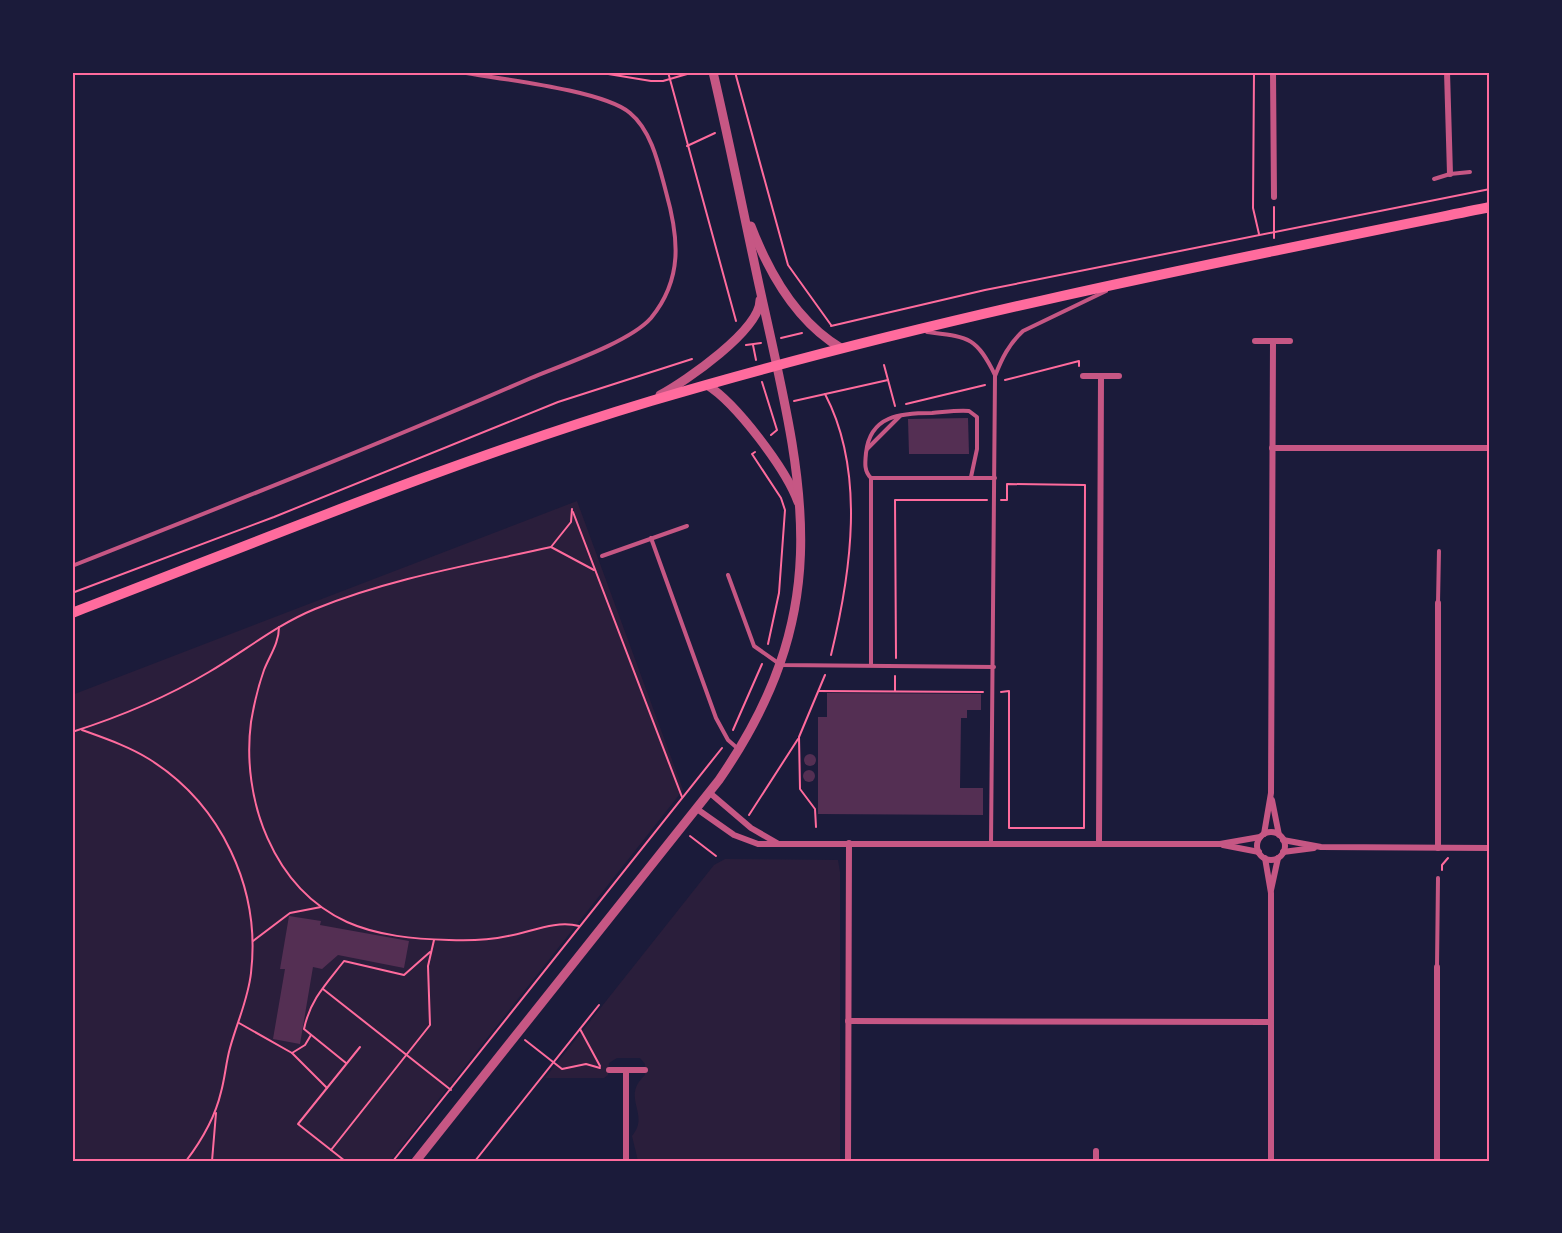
<svg xmlns="http://www.w3.org/2000/svg" width="1562" height="1233" font-family="Quicksand,sans-serif">
  <style>
    .green { fill: #2a1e3b }
    .building { fill: #542f53 }
    .lines { fill: none; stroke-linecap: round; stroke-linejoin: round }
    .path { stroke: #ff6b9d; stroke-width: 2 }
    .service { stroke: #c65784; stroke-width: 4 }
    .minor { stroke: #c65784; stroke-width: 6 }
    .tertiary { stroke: #c65784; stroke-width: 9 }
    .secondary { stroke: #ff6b9d; stroke-width: 10 }
    .neatline { fill: none; stroke: #ff6b9d; stroke-width: 2 }
  </style>
  <rect width="100%" height="100%" fill="#1b1b3a"/>
  <g class="green">
    <polygon points="577,501 683,790 390,1161 72,1161 72,695"/>
    <path d="M725 859 838 860 840 872V1161H638L632 1136C651 1113 620 1098 645 1075V1064L640 1058H617L609 1063 608 1075 604 1078H545L714 865Z"/>
  </g>
  <g class="building">
    <polygon points="968,418 969,454 909,454 908,419"/>
    <polygon points="827,693 981,694 981,710 967,710 967,718 961,718 960,788 983,788 983,815 818,814 818,717 827,717"/>
    <circle cx="810" cy="760" r="6"/>
    <circle cx="809" cy="776" r="6"/>
    <polygon points="289,916 321,921 320,925 409,941 404,968 338,955 322,969 313,967 300,1044 273,1039 285,969 280,969"/>
  </g>
  <g class="lines">
    <g class="path">
      <polyline points="596,72 651,81 663,81 694,72"/>
      <polyline points="668,72 736,321"/>
      <polyline points="735,72 788,265 831,325"/>
      <polyline points="1254,72 1253,208 1259,234"/>
      <polyline points="687,146 715,133"/>
      <polyline points="1274,238 1274,207"/>
      <polyline points="831,326 985,290 1490,189"/>
      <polyline points="781,338 802,333"/>
      <polyline points="746,345 761,343"/>
      <polyline points="753,345 756,360"/>
      <polyline points="884,365 895,406"/>
      <polyline points="1005,380 1079,361 1079,366"/>
      <polyline points="762,382 777,430 771,435"/>
      <path d="M825 394C866 472 851 573 831 655"/>
      <polyline points="794,401 888,380"/>
      <polyline points="906,404 985,385"/>
      <polyline points="755,452 752,454 781,498 785,510 779,593 768,644"/>
      <polyline points="573,512 682,797"/>
      <polyline points="551,547 594,570"/>
      <polyline points="72,593 274,517 558,402 692,359"/>
      <path d="M279 627C279 643 270 655 264 670 258 687 254 704 251 722 241 799 273 888 347 922 378 936 415 939 449 940 469 941 489 940 508 936 531 932 555 920 579 926"/>
      <polyline points="896,658 895,500 987,500"/>
      <polyline points="819,691 983,692"/>
      <polyline points="895,691 895,676"/>
      <polyline points="1001,692 1009,691 1009,828 1084,828 1085,485 1007,484 1007,500 1001,500"/>
      <path d="M82 730C104 738 128 746 149 759 221 804 261 888 251 973 248 1000 237 1022 230 1048 226 1062 225 1078 221 1092 215 1118 202 1140 186 1161"/>
      <polyline points="733,730 762,664"/>
      <path d="M72 732C119 717 167 697 209 672 245 651 276 625 315 609 391 578 471 565 551 547L571 522 572 509"/>
      <polyline points="749,815 798,739"/>
      <polyline points="816,827 815,809 800,789 799,737 825,675"/>
      <polyline points="690,836 716,856"/>
      <polyline points="1442,870 1442,865 1448,858"/>
      <polyline points="253,941 290,913 321,907"/>
      <polyline points="323,989 451,1090"/>
      <polyline points="239,1023 292,1053 327,1088"/>
      <polyline points="580,1029 600,1066"/>
      <polyline points="525,1040 562,1069 586,1064 600,1068"/>
      <polyline points="292,1053 305,1045 311,1035"/>
      <path d="M346 1063 304 1029C310 1000 326 984 344 961L404 975 430 952"/>
      <polyline points="331,1150 430,1025 428,966 434,940"/>
      <polyline points="212,1161 216,1113"/>
      <polyline points="345,1161 298,1124 360,1047"/>
      <polyline points="393,1161 722,748"/>
      <polyline points="475,1161 599,1005"/>
    </g>
    <g class="service">
      <polyline points="1434,179 1450,174 1470,172"/>
      <path d="M927 332C968 337 976 336 995 375"/>
      <polyline points="867,449 900,416"/>
      <path d="M871 478C864 471 865 463 866 453 870 415 901 413 932 413 945 412 957 410 969 411L977 417V449L971 477"/>
      <polyline points="651,538 716,718 728,740 736,747"/>
      <polyline points="602,556 687,526"/>
      <path d="M72 566C226 505 380 444 531 378 562 365 630 342 651 318 683 279 679 238 666 192 659 166 652 131 630 113 603 90 499 79 460 72"/>
      <polyline points="728,575 754,646 781,665 994,667"/>
      <polyline points="1438,603 1439,551"/>
      <polyline points="871,665 871,478 995,478"/>
      <path d="M991 844 995 376C1002 358 1009 344 1023 331L1106 291"/>
      <polyline points="1437,967 1438,878"/>
    </g>
    <g class="minor">
      <polyline points="1273,72 1274,197"/>
      <polyline points="1447,72 1450,174"/>
      <polyline points="1255,341 1290,341"/>
      <polyline points="1083,376 1119,376"/>
      <polyline points="1272,448 1490,448"/>
      <polyline points="710,793 751,828 777,843"/>
      <polyline points="1272,800 1279,835"/>
      <polyline points="697,809 734,835 758,844 1220,844 1260,837"/>
      <circle cx="1271" cy="846" r="14"/>
      <polyline points="1264,834 1271,793 1273,341"/>
      <polyline points="1283,840 1321,847 1490,848"/>
      <polyline points="1099,844 1101,376"/>
      <polyline points="1223,845 1259,852"/>
      <polyline points="1438,848 1438,603"/>
      <polyline points="1283,852 1314,848"/>
      <polyline points="1265,858 1271,893 1271,1161"/>
      <polyline points="1271,890 1278,858"/>
      <polyline points="848,1021 1271,1022"/>
      <polyline points="609,1070 645,1070"/>
      <polyline points="626,1161 626,1070"/>
      <polyline points="848,1161 849,843"/>
      <polyline points="1096,1161 1096,1151"/>
      <polyline points="1437,1161 1437,967"/>
    </g>
    <g class="tertiary">
      <path d="M751 226C769 273 797 322 841 348"/>
      <path d="M707 385C736 403 786 469 798 502"/>
      <path d="M660 395C686 381 760 330 760 300"/>
      <path d="M416 1161 719 780C836 610 805 491 763 303 746 226 731 149 713 72"/>
    </g>
    <path class="secondary" d="M72 613C263 540 454 460 651 401 927 319 1208 264 1490 207"/>
  </g>
  <rect width="1562" height="1233" fill="none" stroke="#1b1b3a" stroke-width="147"/>
  <rect x="74" y="74" width="1414" height="1086" class="neatline"/>
</svg>
